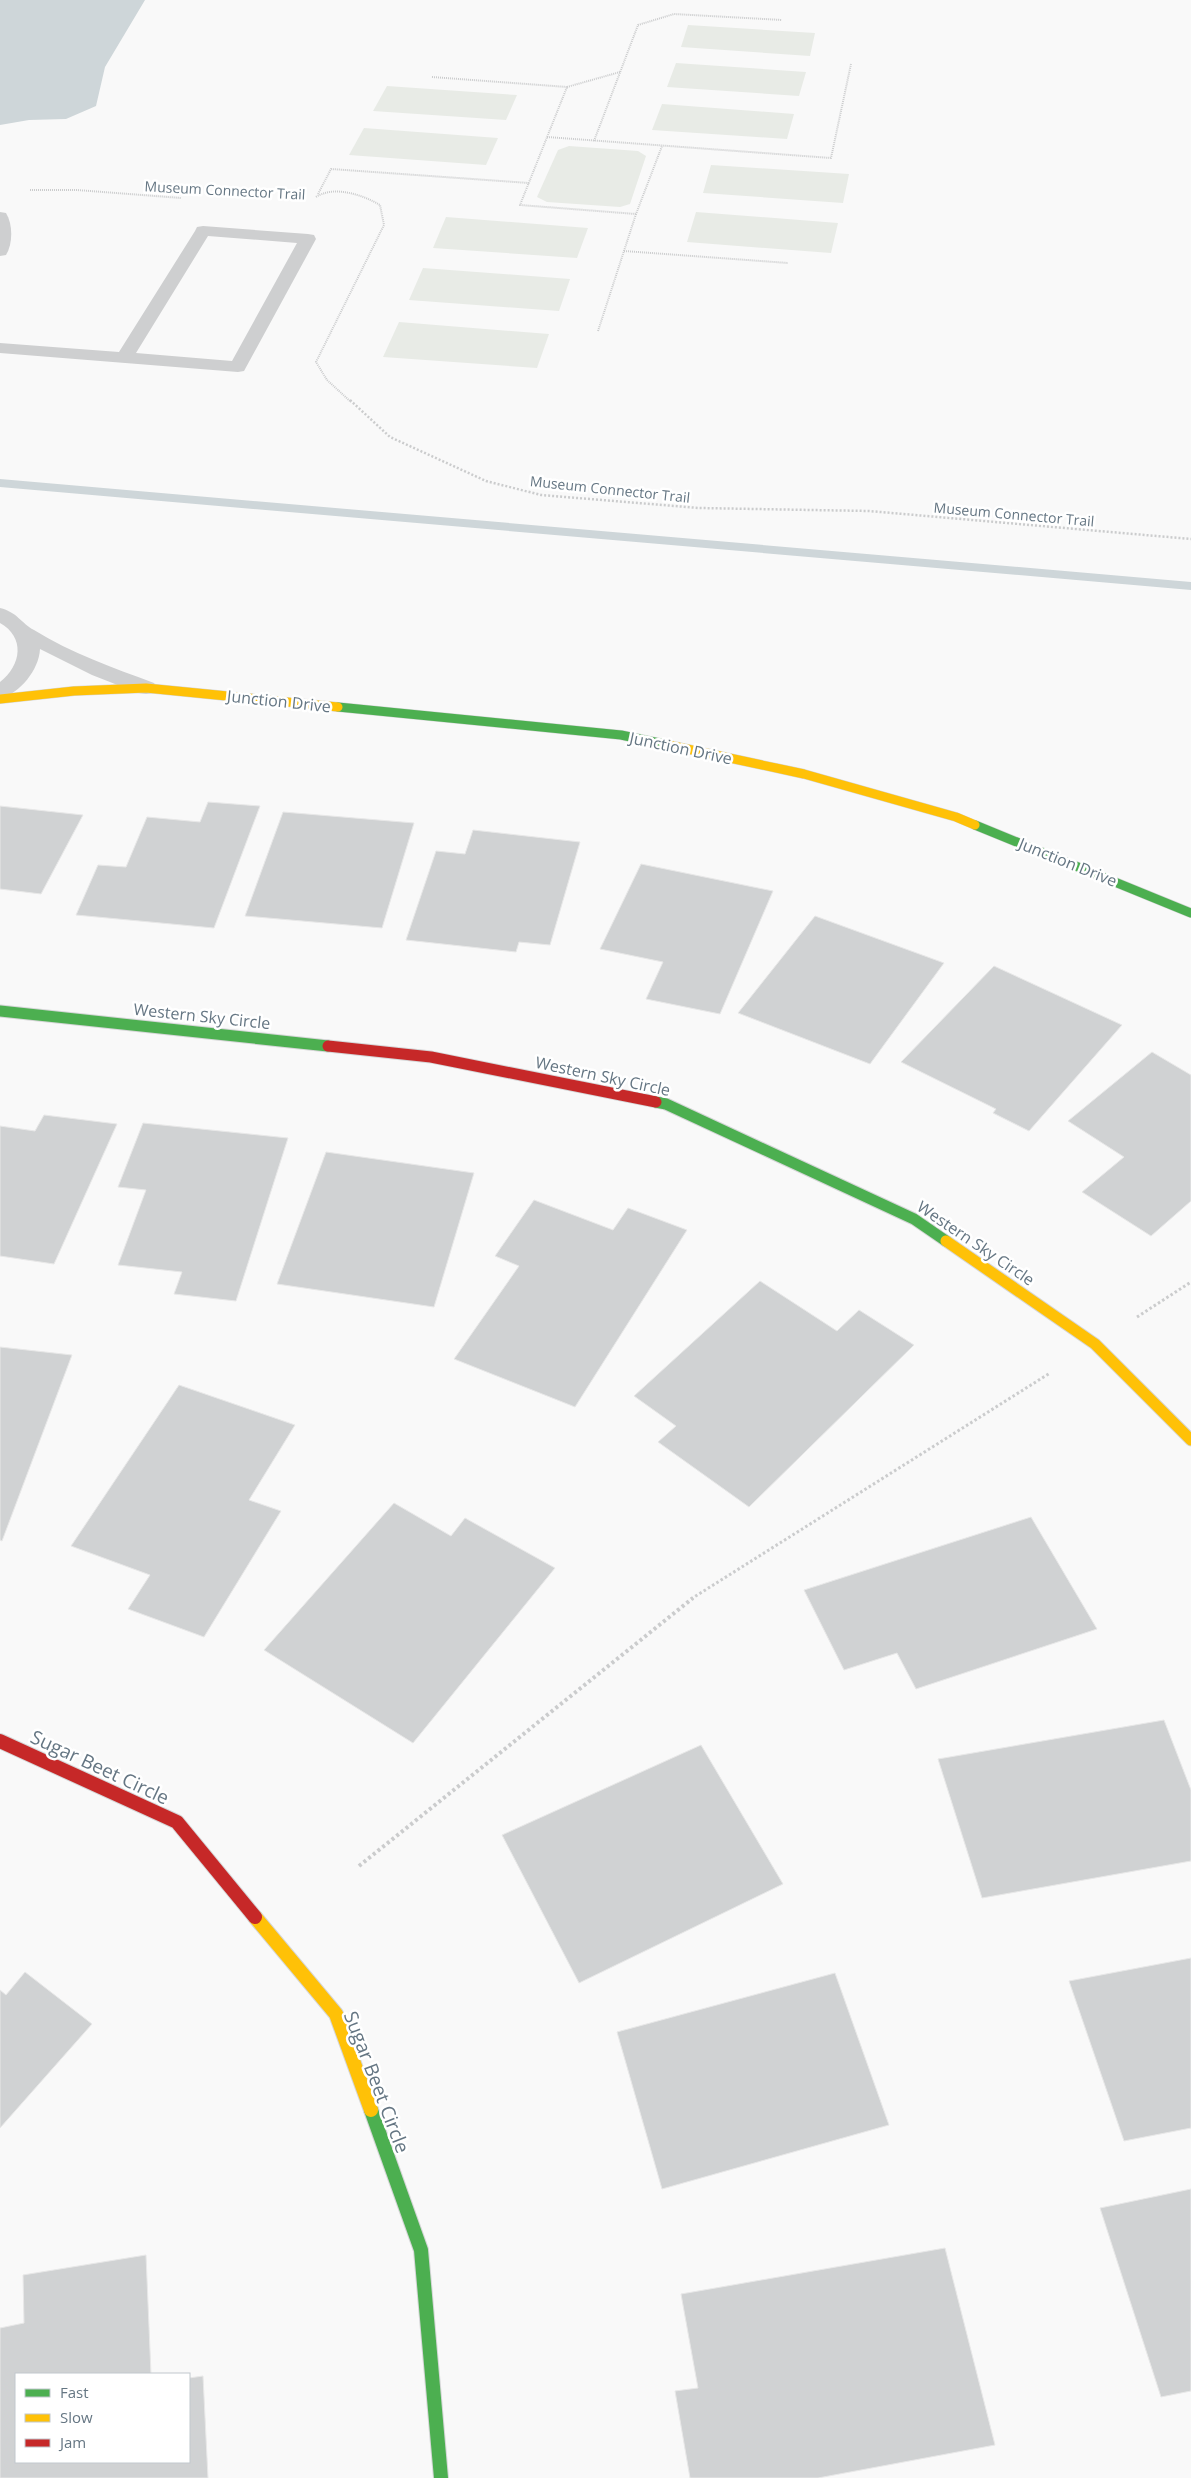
<svg xmlns="http://www.w3.org/2000/svg" width="1191" height="2478" font-family="'Open Sans',sans-serif">
  <style>
    .green { fill: #e8ebe6 }
    .water { fill: #ced6d9 }
    .lines { fill: none; stroke-linecap: round; stroke-linejoin: round }
    .stream { fill: #ced6d9; fill-rule: evenodd }
    .building { fill: #d0d2d3; stroke: #e8e8e8 }
    .fast-far2-casing { stroke: #d5d6d7; stroke-width: 10 }
    .fast-far1-casing { stroke: #d5d6d7; stroke-width: 13 }
    .fast-casing { stroke: #d5d6d7; stroke-width: 16 }
    .slow-far2-casing { stroke: #d5d6d7; stroke-width: 10 }
    .slow-far1-casing { stroke: #d5d6d7; stroke-width: 13 }
    .slow-casing { stroke: #d5d6d7; stroke-width: 16 }
    .jam-far1-casing { stroke: #d5d6d7; stroke-width: 13 }
    .jam-casing { stroke: #d5d6d7; stroke-width: 16 }
    .path-far3 { stroke: #cbcccd; stroke-width: 2; stroke-dasharray: 1 1; stroke-linecap: butt }
    .path-far2 { stroke: #cbcccd; stroke-width: 2.5; stroke-dasharray: 2 2; stroke-linecap: butt }
    .path-far1 { stroke: #cbcccd; stroke-width: 3; stroke-dasharray: 2.5 2.5; stroke-linecap: butt }
    .path { stroke: #cbcccd; stroke-width: 4; stroke-dasharray: 3 3; stroke-linecap: butt }
    .lane { fill: #cecfd0; fill-rule: evenodd }
    .street { fill: #cecfd0; fill-rule: evenodd }
    .fast-far2 { stroke: #4caf50; stroke-width: 9 }
    .fast-far1 { stroke: #4caf50; stroke-width: 11 }
    .fast { stroke: #4caf50; stroke-width: 14 }
    .slow-far2 { stroke: #ffc107; stroke-width: 9 }
    .slow-far1 { stroke: #ffc107; stroke-width: 11 }
    .slow { stroke: #ffc107; stroke-width: 14 }
    .jam-far1 { stroke: #c62828; stroke-width: 11 }
    .jam { stroke: #c62828; stroke-width: 14 }
    .labels { text-anchor: middle; dominant-baseline: central; stroke-width: 5; stroke-linejoin: round; paint-order: stroke }
    .far-street-label { font-size: 14px; fill: #657683; stroke: #fff }
    .street-label { font-size: 16px; fill: #657683; stroke: #fff }
    .near-street-label { font-size: 19px; fill: #657683; stroke: #fff }
  </style>
  <rect width="100%" height="100%" fill="#f9f9f9"/>
  <g class="green">
    <polygon points="688,25 815,33 810,56 681,47"/>
    <polygon points="676,63 806,72 799,96 667,87"/>
    <polygon points="387,86 517,95 506,120 373,111"/>
    <polygon points="662,104 794,114 787,139 652,130"/>
    <polygon points="364,128 498,138 486,165 349,155"/>
    <polygon points="569,146 638,151 646,156 630,204 620,207 547,202 537,197 558,150"/>
    <polygon points="711,165 849,174 843,203 703,193"/>
    <polygon points="696,212 838,223 831,253 687,242"/>
    <polygon points="446,217 588,228 577,258 433,248"/>
    <polygon points="423,268 570,279 559,311 409,300"/>
    <polygon points="399,322 549,334 537,368 383,357"/>
  </g>
  <polygon class="water" points="0,0 145,0 105,67 96,106 66,119 29,120 0,125"/>
  <g class="lines">
    <polygon class="stream" points="0,479 1191,582 1191,590 0,487"/>
  </g>
  <g class="building">
    <polygon points="208,802 260,806 214,928 76,915 98,865 126,867 147,817 200,822"/>
    <polygon points="0,806 83,815 41,894 0,889"/>
    <polygon points="283,812 414,823 382,928 245,916"/>
    <polygon points="473,830 580,842 550,945 519,942 516,952 406,940 436,851 465,854"/>
    <polygon points="641,864 773,891 720,1014 646,999 663,962 600,949"/>
    <polygon points="815,916 944,963 870,1064 738,1013"/>
    <polygon points="994,966 1122,1025 1029,1131 993,1113 996,1109 901,1062"/>
    <polygon points="1152,1052 1191,1075 1191,1201 1151,1236 1082,1192 1124,1157 1068,1121"/>
    <polygon points="44,1115 117,1124 54,1264 0,1256 0,1126 35,1131"/>
    <polygon points="143,1123 288,1138 236,1301 174,1294 182,1272 118,1265 146,1190 118,1187"/>
    <polygon points="326,1152 474,1173 434,1307 277,1284"/>
    <polygon points="534,1200 613,1230 628,1208 687,1230 575,1407 454,1359 519,1266 495,1256"/>
    <polygon points="760,1281 837,1331 859,1310 914,1345 749,1507 658,1442 676,1426 634,1396"/>
    <polygon points="0,1347 72,1355 2,1541 0,1540"/>
    <polygon points="179,1385 295,1425 249,1500 281,1511 204,1637 128,1609 150,1575 71,1546"/>
    <polygon points="394,1503 451,1536 465,1518 555,1568 413,1743 264,1650"/>
    <polygon points="1031,1517 1097,1629 916,1689 897,1653 844,1670 804,1590"/>
    <polygon points="1164,1720 1191,1790 1191,1861 982,1898 938,1759"/>
    <polygon points="701,1745 783,1884 579,1983 502,1835"/>
    <polygon points="1191,1958 1191,2128 1124,2141 1069,1981"/>
    <polygon points="25,1972 92,2024 0,2128 0,1990 6,1995"/>
    <polygon points="835,1973 889,2125 662,2189 617,2032"/>
    <polygon points="1191,2189 1191,2391 1161,2397 1100,2208"/>
    <polygon points="945,2248 995,2445 818,2478 690,2478 675,2391 698,2388 681,2294"/>
    <polygon points="146,2255 151,2374 16,2374 16,2462 189,2462 189,2378 203,2376 208,2478 0,2478 0,2328 24,2323 23,2275"/>
  </g>
  <g class="lines">
    <g class="fast-far2-casing">
      <g id="fast-far2">
        <polyline points="338,707 621,735 664,744"/>
        <polyline points="975,825 1191,913"/>
      </g>
    </g>
    <g class="fast-far1-casing">
      <g id="fast-far1">
        <polyline points="0,1011 328,1046"/>
        <polyline points="656,1102 666,1104 914,1219 946,1241"/>
      </g>
    </g>
    <g class="fast-casing">
      <polyline id="fast" points="371,2110 421,2250 441,2478"/>
    </g>
    <g class="slow-far2-casing">
      <g id="slow-far2">
        <polyline points="0,699 74,691 146,688 338,707"/>
        <polyline points="664,744 804,774 956,817 975,825"/>
      </g>
    </g>
    <g class="slow-far1-casing">
      <polyline id="slow-far1" points="946,1241 1095,1344 1191,1440"/>
    </g>
    <g class="slow-casing">
      <polyline id="slow" points="255,1917 336,2014 371,2110"/>
    </g>
    <g class="jam-far1-casing">
      <polyline id="jam-far1" points="328,1046 431,1057 656,1102"/>
    </g>
    <g class="jam-casing">
      <polyline id="jam" points="0,1741 177,1822 255,1917"/>
    </g>
    <g class="path-far3">
      <polyline points="432,77 567,87 520,205 636,214 662,146"/>
      <polyline points="567,87 620,72"/>
      <polyline points="547,137 831,158 851,64"/>
      <polyline points="594,141 638,25 674,14 782,20"/>
      <polyline points="30,190 77,190 181,198"/>
      <polyline points="318,194 331,169 529,183"/>
      <path d="M316 197C334 185 363 195 380 205L384 225 316 362 327 380 351 402"/>
      <polyline points="624,251 788,263"/>
      <polyline points="598,331 636,214"/>
    </g>
    <polyline class="path-far2" points="350,400 390,437 486,481 541,495 699,508 869,511 1191,539"/>
    <g class="path-far1">
      <polyline points="1137,1317 1191,1282"/>
      <polyline points="691,1599 1050,1373"/>
    </g>
    <polyline class="path" points="359,1866 693,1598"/>
    <path class="lane" d="M203 226 308 234 314 235 316 239 244 371 238 372 0 353V343L119 352 195 231 197 227ZM208 236 297 243 232 361 136 353Z"/>
    <g class="street">
      <path d="M0 212 6 213C13 224 13 244 6 255L0 256Z"/>
      <path d="M0 608C17 612 21 623 34 630 71 653 114 668 154 683L157 688 154 693 146 694 138 693 92 675 40 649C39 670 20 693 0 699V682C22 665 25 637 0 623Z"/>
    </g>
    <use href="#fast-far2" class="fast-far2"/>
    <use href="#fast-far1" class="fast-far1"/>
    <use href="#fast" class="fast"/>
    <use href="#slow-far2" class="slow-far2"/>
    <use href="#slow-far1" class="slow-far1"/>
    <use href="#slow" class="slow"/>
    <use href="#jam-far1" class="jam-far1"/>
    <use href="#jam" class="jam"/>
  </g>
  <g class="labels">
    <g class="far-street-label">
      <text transform="translate(225 190) rotate(3)">Museum Connector Trail</text>
      <text transform="translate(610 489) rotate(6)">Museum Connector Trail</text>
      <text transform="translate(1014 514) rotate(5)">Museum Connector Trail</text>
    </g>
    <g class="street-label">
      <text transform="translate(279 701) rotate(6)">Junction Drive</text>
      <text transform="translate(681 748) rotate(12)">Junction Drive</text>
      <text transform="translate(1068 862) rotate(22)">Junction Drive</text>
      <text transform="translate(202 1016) rotate(6)">Western Sky Circle</text>
      <text transform="translate(603 1076) rotate(12)">Western Sky Circle</text>
      <text transform="translate(976 1243) rotate(34)">Western Sky Circle</text>
    </g>
    <g class="near-street-label">
      <text transform="translate(100 1767) rotate(25)">Sugar Beet Circle</text>
      <text transform="translate(377 2082) rotate(69)">Sugar Beet Circle</text>
    </g>
  </g>
  <rect x="15" y="2373" width="175" height="90" fill="#ffffff" stroke="#c1c8cd"/>
  <rect x="25" y="2389" width="25" height="8" fill="#4caf50" stroke="#c1c8cd"/>
  <text x="60" y="2398" font-size="15" fill="#657683">Fast</text>
  <rect x="25" y="2414" width="25" height="8" fill="#ffc107" stroke="#c1c8cd"/>
  <text x="60" y="2423" font-size="15" fill="#657683">Slow</text>
  <rect x="25" y="2439" width="25" height="8" fill="#c62828" stroke="#c1c8cd"/>
  <text x="60" y="2448" font-size="15" fill="#657683">Jam</text>
</svg>
